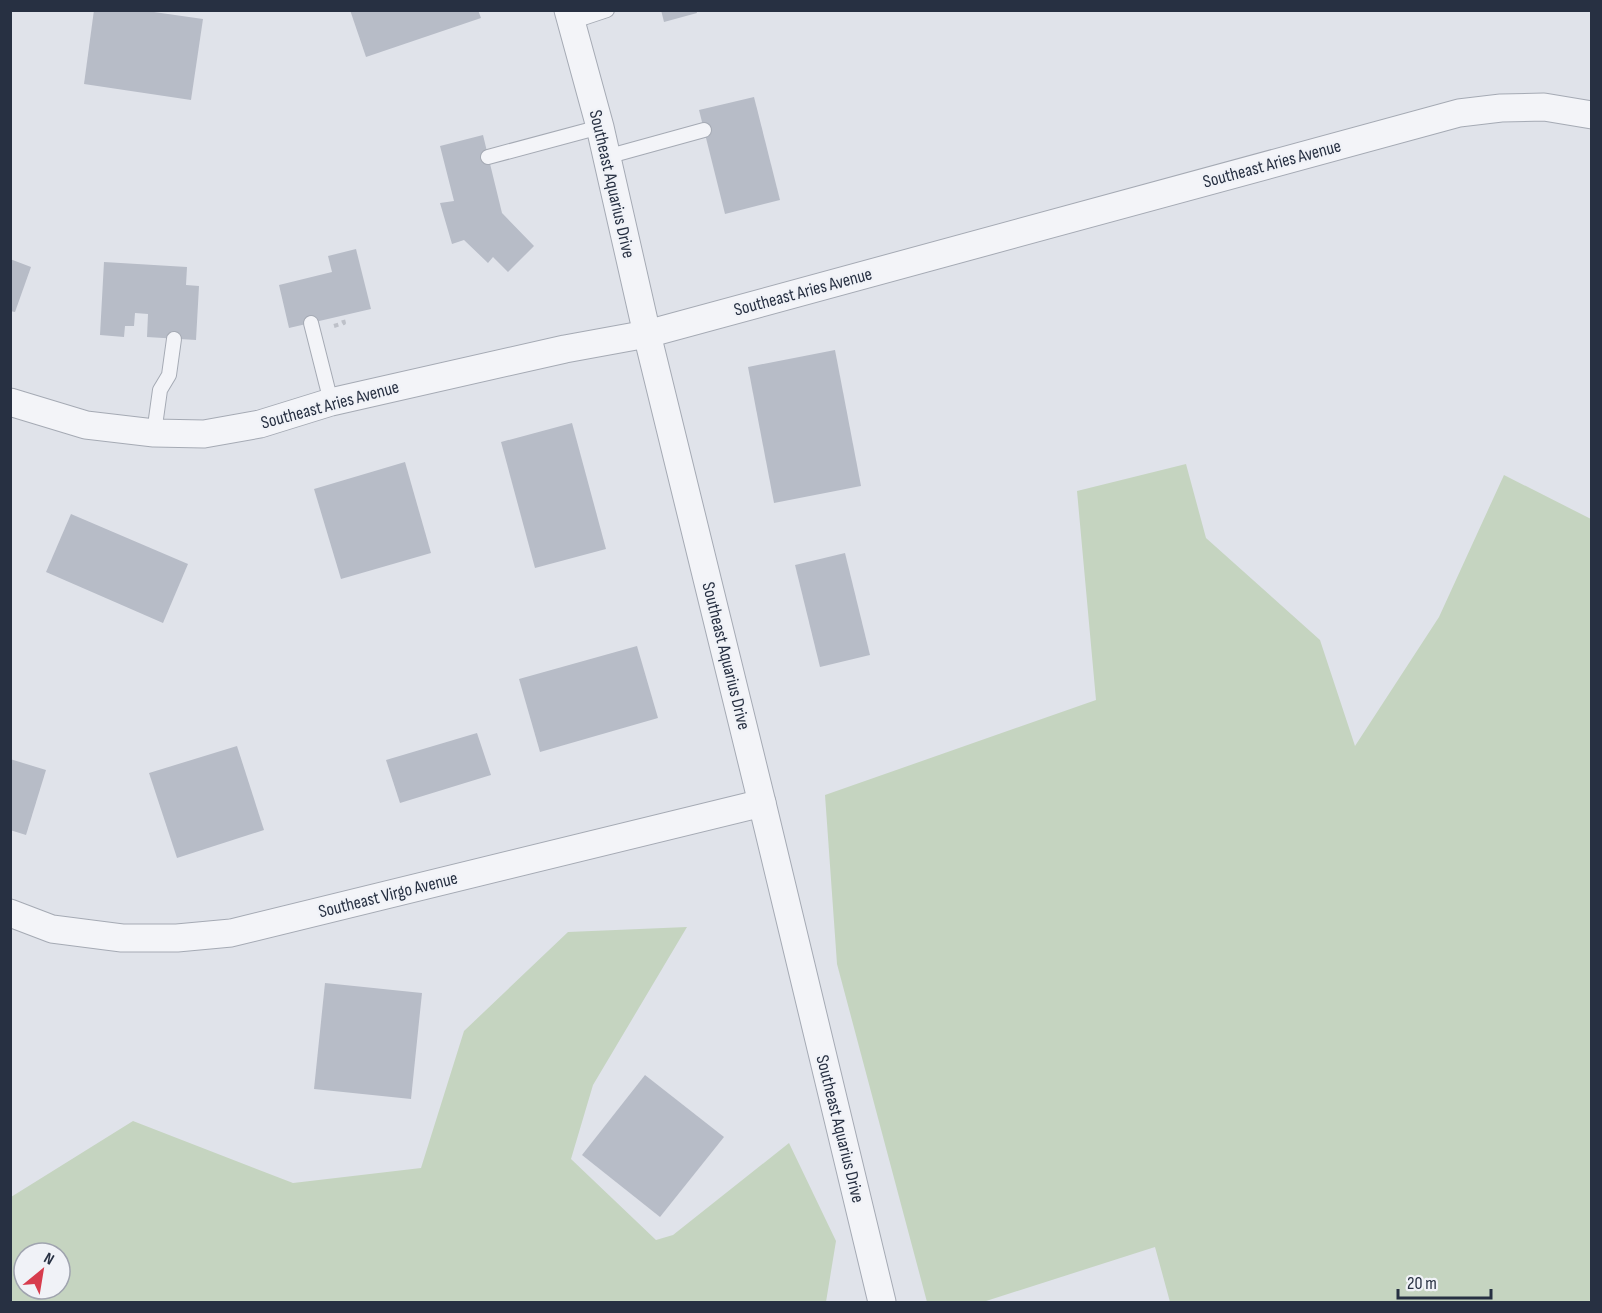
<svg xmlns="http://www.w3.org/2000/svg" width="1602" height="1313" font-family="'Sofia Sans Condensed',sans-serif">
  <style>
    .green { fill: #c5d4c0; fill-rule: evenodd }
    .building { fill: #b7bcc7 }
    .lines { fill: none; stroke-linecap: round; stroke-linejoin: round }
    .lane-casing { stroke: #a5aab4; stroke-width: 16 }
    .street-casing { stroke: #a5aab4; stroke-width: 29 }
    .path { stroke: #bec1c9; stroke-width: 4; stroke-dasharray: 4.5 4.5; stroke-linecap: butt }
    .lane { stroke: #f3f4f8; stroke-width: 14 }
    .street { stroke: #f3f4f8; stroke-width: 27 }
    .labels { text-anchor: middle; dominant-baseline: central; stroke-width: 4.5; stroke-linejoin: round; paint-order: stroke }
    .street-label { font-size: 18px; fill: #273042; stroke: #f0f2f7 }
  </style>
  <rect width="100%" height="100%" fill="#e0e3ea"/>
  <g class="green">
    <polygon points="1186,464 1206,538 1320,640 1355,746 1439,617 1504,475 1591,519 1591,1302 1170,1302 1155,1247 983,1302 927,1302 837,964 825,795 1096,700 1077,491"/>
    <path d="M687 927 593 1085 571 1159 656 1240 673 1235 789 1143 836 1241 826 1302H11V1197L133 1121 293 1183 421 1168 464 1031 568 932ZM24 1253H60V1289H24Z"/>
  </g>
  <g class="building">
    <polygon points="94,10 140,10 203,19 191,100 84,84"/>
    <polygon points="350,10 478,10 481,18 366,57"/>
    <polygon points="661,10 696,10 697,13 664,22"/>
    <polygon points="754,97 780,200 725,214 699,110"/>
    <polygon points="483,135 502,213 534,246 508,272 493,257 488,263 464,240 452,244 440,203 454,201 440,146"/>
    <polygon points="356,249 371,309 289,328 279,285 332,272 328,256"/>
    <polygon points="10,259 31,267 15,312 10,311"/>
    <polygon points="104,262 187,267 186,285 199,286 196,340 147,337 148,314 135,313 134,326 125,326 124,337 100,335"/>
    <polygon points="835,350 861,486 774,503 748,367"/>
    <polygon points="572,423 606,549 535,568 501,442"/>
    <polygon points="405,462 431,553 341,579 314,489"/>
    <polygon points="71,514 188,564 163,623 46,572"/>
    <polygon points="845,553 870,655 820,667 795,565"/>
    <polygon points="637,646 658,718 540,752 519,679"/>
    <polygon points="477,733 491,775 400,803 386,760"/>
    <polygon points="237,746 264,830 177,858 149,773"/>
    <polygon points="10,759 46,770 26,835 10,830"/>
    <polygon points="325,983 422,993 411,1099 314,1089"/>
    <polygon points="645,1075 724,1137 660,1217 582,1155"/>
  </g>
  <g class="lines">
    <g class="lane-casing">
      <g id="lane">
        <polyline points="571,22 607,10"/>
        <polyline points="488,157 600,127"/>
        <polyline points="606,157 704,130"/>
        <polyline points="311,323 331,402"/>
        <polyline points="154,433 160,390 169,375 174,339"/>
      </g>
    </g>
    <g class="street-casing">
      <g id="street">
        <polyline points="568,10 600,127 647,334 762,803 882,1302"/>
        <polyline points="10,402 86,425 154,433 204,434 260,424 331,402 565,349 647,334 1459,113 1501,108 1544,107 1592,115"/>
        <polyline points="10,913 52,929 122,938 177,938 231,933 762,803"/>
      </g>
    </g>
    <polyline class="path" points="334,326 344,323 342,316"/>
    <use href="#lane" class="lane"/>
    <use href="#street" class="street"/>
  </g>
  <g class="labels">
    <g class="street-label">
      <text transform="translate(1272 164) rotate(-15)">Southeast Aries Avenue</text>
      <text transform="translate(612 184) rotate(77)">Southeast Aquarius Drive</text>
      <text transform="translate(803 292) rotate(-15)">Southeast Aries Avenue</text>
      <text transform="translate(330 405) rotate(-15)">Southeast Aries Avenue</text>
      <text transform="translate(726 656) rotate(76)">Southeast Aquarius Drive</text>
      <text transform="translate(388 895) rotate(-14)">Southeast Virgo Avenue</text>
      <text transform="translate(840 1129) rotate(76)">Southeast Aquarius Drive</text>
    </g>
  </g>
  <rect width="1602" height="1313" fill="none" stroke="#273042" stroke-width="24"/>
  <g transform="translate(42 1271) rotate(30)"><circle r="28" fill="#f0f2f7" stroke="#a0a4af" stroke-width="1.5"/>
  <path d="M0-4.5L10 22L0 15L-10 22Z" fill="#d73c4d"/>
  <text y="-9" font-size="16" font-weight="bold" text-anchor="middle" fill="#273042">N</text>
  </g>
  <path d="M1398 1289v9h93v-9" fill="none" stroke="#273042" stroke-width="3"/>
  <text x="1407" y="1289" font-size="18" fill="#273042" stroke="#f0f2f7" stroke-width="4.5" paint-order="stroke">20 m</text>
</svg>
